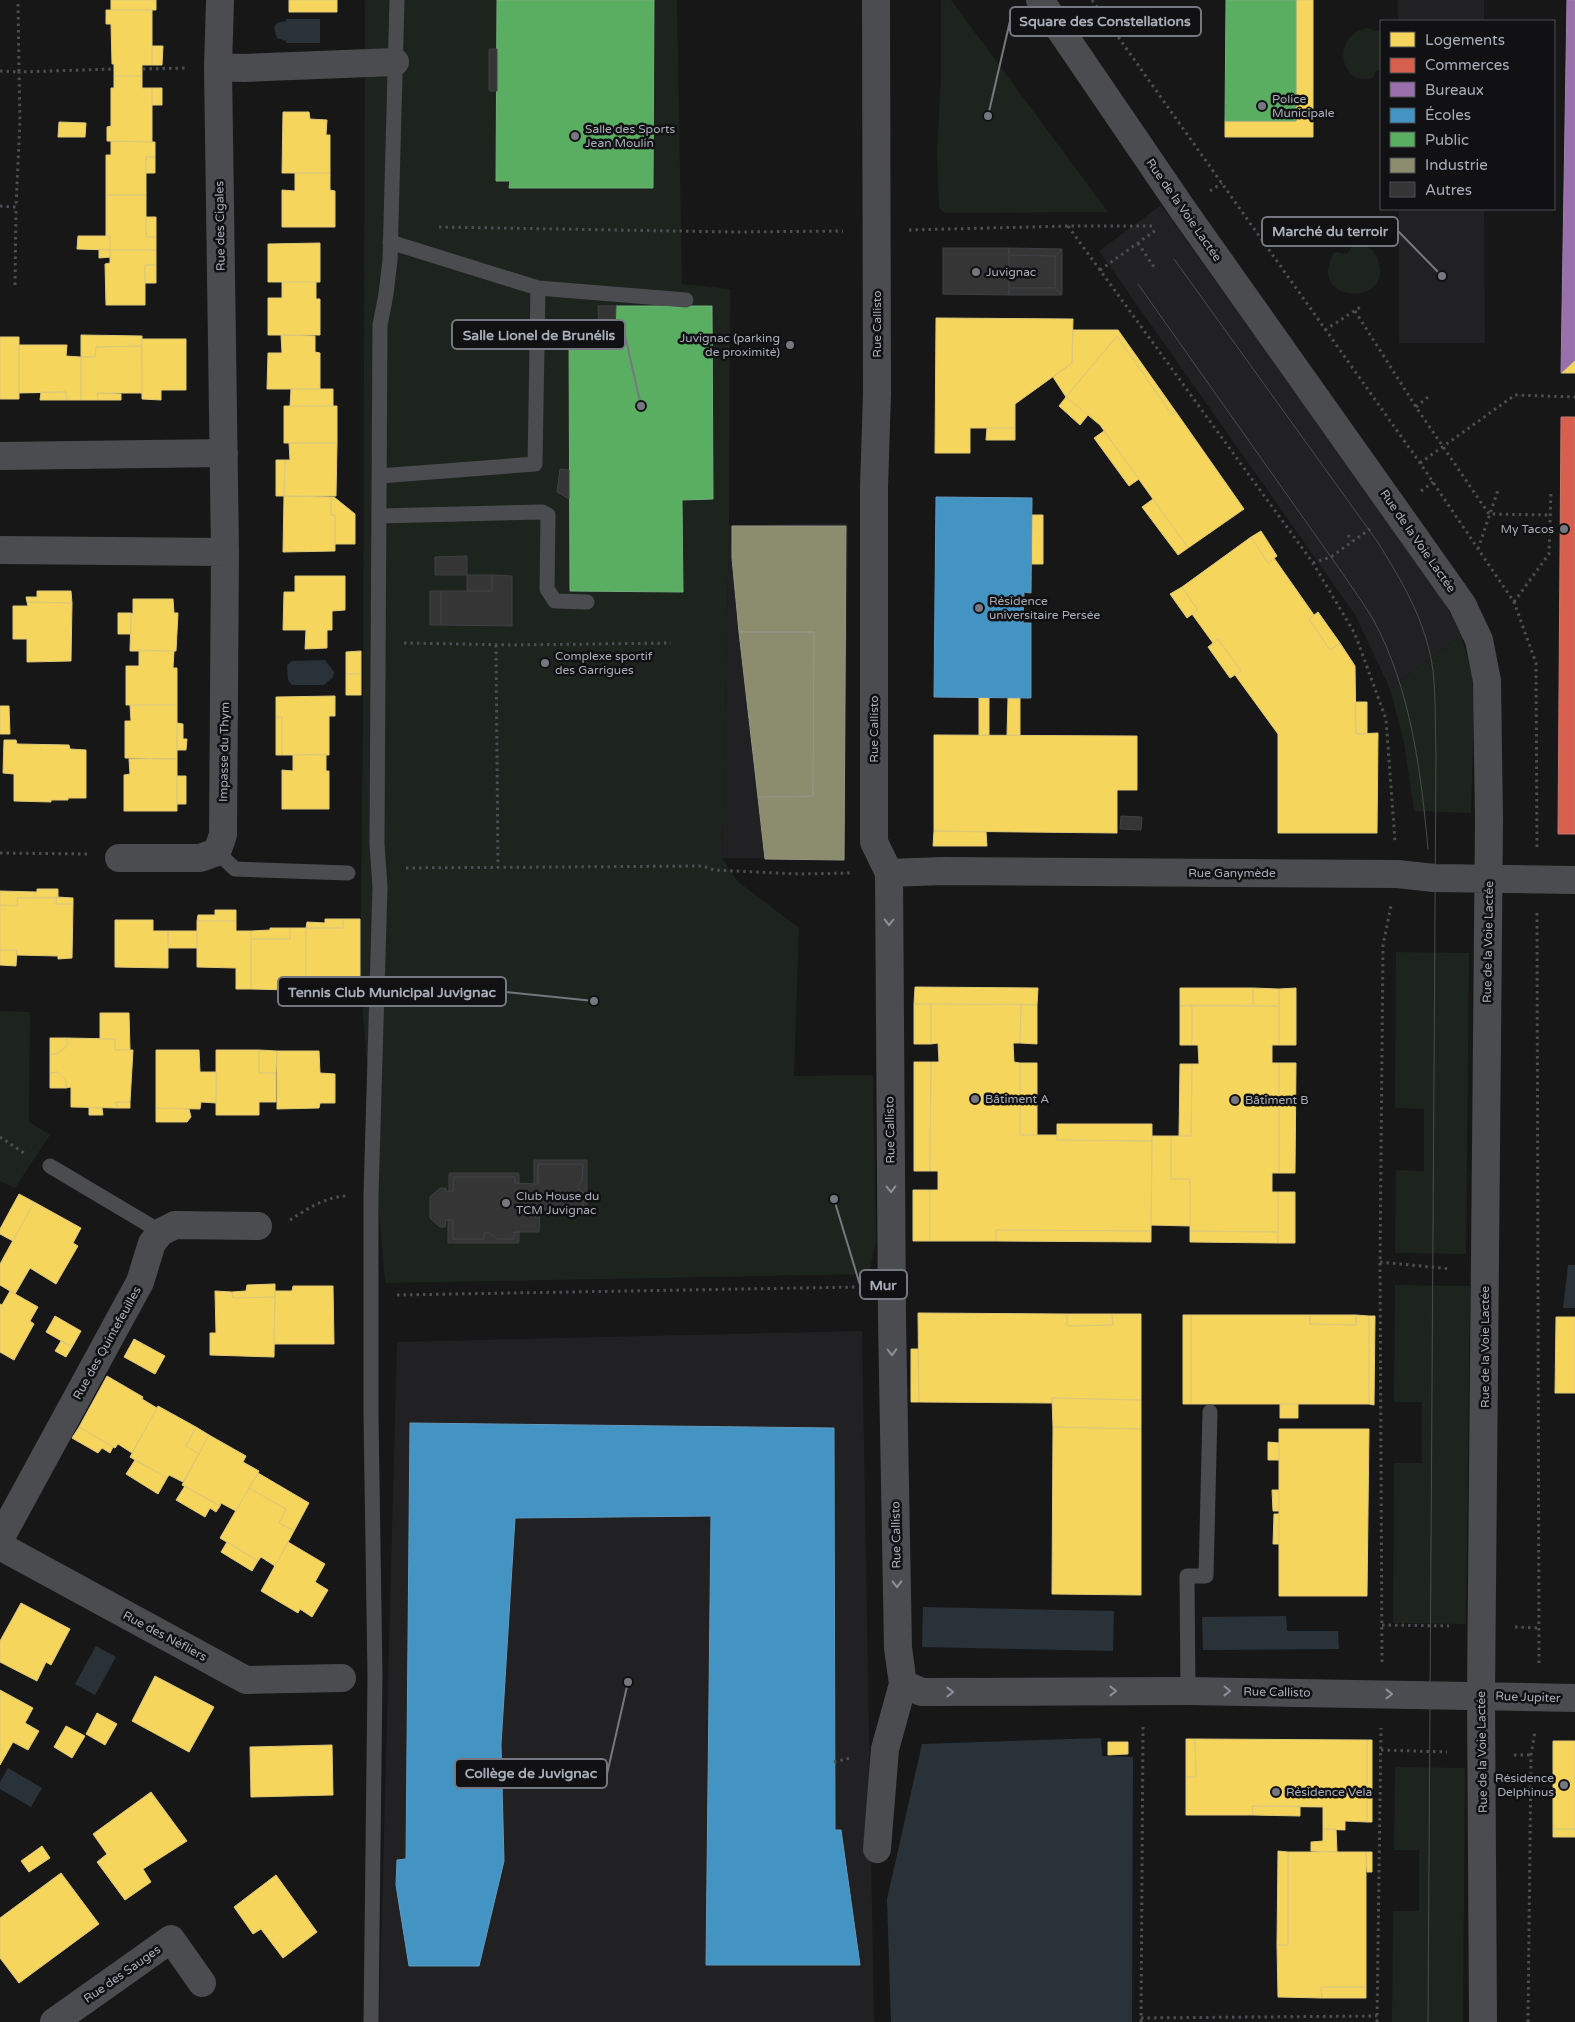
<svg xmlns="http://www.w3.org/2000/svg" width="1575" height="2022" viewBox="0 0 1575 2022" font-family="'Varela Round',sans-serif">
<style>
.built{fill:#212123}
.green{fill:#1d241e}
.water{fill:#2a3239}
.homes{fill:#f6d55c;stroke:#dfc978}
.shops{fill:#d6604d;stroke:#c8776d}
.offices{fill:#9970ab;stroke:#9e82af}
.schools{fill:#4393c3;stroke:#619bc0}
.public{fill:#5aae61;stroke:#71ae7b}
.industry{fill:#8c8c6e;stroke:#949684}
.building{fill:#353536;stroke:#3f4043}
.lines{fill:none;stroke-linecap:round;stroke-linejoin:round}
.path{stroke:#4d4e52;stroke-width:3;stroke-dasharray:2.5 4;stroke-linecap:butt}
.lane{stroke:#4b4c50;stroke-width:15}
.street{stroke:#4b4c50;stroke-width:28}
.tram{stroke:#4b4c4f;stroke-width:1}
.oneway{stroke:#8c9099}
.poi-dot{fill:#757880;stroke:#111113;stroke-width:2}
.labels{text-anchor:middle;stroke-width:5;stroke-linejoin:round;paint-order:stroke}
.poi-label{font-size:12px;fill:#a8adb8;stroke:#111113;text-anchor:start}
.street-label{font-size:12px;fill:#a8adb8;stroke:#111113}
.leader{fill:none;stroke:#757880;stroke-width:2}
.callout-dot{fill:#757880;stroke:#111113;stroke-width:2}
.callout{fill:#111113;stroke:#757880;stroke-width:2}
.callout-label{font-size:14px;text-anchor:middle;font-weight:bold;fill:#a8adb8}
</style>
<rect width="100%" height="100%" fill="#171717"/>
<path class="built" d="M1398,0H1484V21H1398Z
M1161,205L1437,588L1461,635L1390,689L1356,616L1099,251Z
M1399,209H1484L1485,343H1399Z
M848,523L845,859L722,858L729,525Z
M862,1331L874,2022H379L397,1342Z"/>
<path class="green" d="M365,0H677L682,284L730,289L729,525L722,858L737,881L799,928L794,1076L873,1075L876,1242L869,1274L385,1283L360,978L363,715Z
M941,0H951L1108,212L945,213L939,208L937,152L941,79Z
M1367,28L1381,32V69L1376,71L1373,78C1341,87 1329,37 1367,28Z
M1357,243C1368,246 1375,251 1379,263C1391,307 1305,304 1334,252L1347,254L1351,249V244Z
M1461,635L1472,675L1474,710L1471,813L1414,811L1404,742L1390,689Z
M1396,952L1469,953L1466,1254L1395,1253L1396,1170L1424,1171V1109L1395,1108Z
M0,1011L30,1012L29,1122L50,1135L15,1188L0,1181Z
M1395,1285L1470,1286L1466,1624L1393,1623L1394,1463H1422V1402H1394Z
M1395,1767L1465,1768L1463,2022H1392L1393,1911H1419V1850H1394Z"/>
<path class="water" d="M286,19H320V43H286V41L277,38L274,27L277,23L286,21Z
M325,660L334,672L333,677L324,685H292L288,680L287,665L292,661Z
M1568,1265H1575V1308H1563Z
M923,1607L1114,1611L1113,1651L922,1647Z
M1286,1616L1287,1631H1338L1339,1649L1203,1650L1202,1617Z
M96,1646L116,1657L95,1695L75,1684Z
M1101,1738L1102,1756L1133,1757L1132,2022H891L887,1899L922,1744Z
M8,1768L42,1788L31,1807L0,1789V1782Z"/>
<path class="homes" d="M111,0H156V10H111Z
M289,0H337V12H289Z
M1296,0H1313V137H1225V121H1296Z
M106,10H152V65H142V76H114V64H112L111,24H106Z
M152,46H163L162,65H152Z
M114,76H142V88H152V142L107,141V127L111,126V88H114Z
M152,88H162V105H152Z
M283,112H309L310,119L327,120L326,135H330V173H282Z
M59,122L86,123L85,137H58Z
M111,141L155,142V157H146V195H106V155H111Z
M146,157H155V173H146Z
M295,173H330V190L335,191V227H282V190L295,191Z
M106,195H146V237H156V250H110V236H106Z
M146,217H156V237H146Z
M78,236H110V250L77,249Z
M320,243V282H268V244Z
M99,249L110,250L111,257L99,258Z
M110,250H156V265H145V305H106L105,264L110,263Z
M145,265H156V283H145Z
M282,282H316V299H320V335H268V298H282Z
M936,318L1073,319L1072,363L1015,404V428H970V453H935Z
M1073,330H1118L1176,412L1172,415L1117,336L1066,397L1053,377L1072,363Z
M81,335L142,336V346L96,347L95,357H81Z
M281,335L315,336V352L320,353V389H267L268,353H282Z
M1117,336L1172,415L1176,412L1244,509L1188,548L1100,425L1066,397Z
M0,337H19V399H0Z
M141,339H186V390H161V400L142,399Z
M19,345H67L66,356L81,357V400H67L66,392L19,393Z
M142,346V393H97L98,400H81V357H95L96,347Z
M1575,360V373H1561Z
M291,389H333V406H290Z
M41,392H66L67,400H40Z
M97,393L121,394V400H98Z
M1066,397L1088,415L1080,425L1059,406Z
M284,406H337V443H284Z
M987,428H1015V440H986Z
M1104,431L1139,479L1129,486L1094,438Z
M289,443H337L336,496H284L285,460H290Z
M276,460H285L284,496H276Z
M284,496L331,497V515H335V551L283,552Z
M331,497H334L355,514V544H335V515H331Z
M1153,499L1188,548L1178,555L1142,507Z
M1032,515H1043V564H1032Z
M1261,531L1277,556L1268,563L1251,537Z
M1251,537L1268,563L1274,558L1314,615L1309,619L1330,650L1340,643L1355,666L1356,734L1378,733L1377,833H1278V734L1235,675L1241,671L1218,639L1213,643L1192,614L1198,610L1182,587Z
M295,576H345V610L332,611V630H327V648L305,649L306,630H283L284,592H295Z
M1182,587L1198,610L1187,618L1170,594Z
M37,591H71L72,603L27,602L26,597H37Z
M133,599H173L174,613H178L176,651H130L131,613L133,614Z
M27,602L72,603L71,661L27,662V639H13V606H28Z
M1318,612L1340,643L1330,650L1309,619Z
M118,613H131V634H118Z
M1218,639L1241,671L1230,678L1208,647Z
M139,650L174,651L173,668H177V705H126V666H139Z
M361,651V674H346V652Z
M346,674H361V695H346Z
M335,696V716H329V755H282V717H276V697Z
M979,698H989V735H979Z
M1008,698H1020V735H1007Z
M1355,702H1367V734H1356Z
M130,705H177V759L125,758V721H131Z
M0,706H9L10,734H0Z
M276,717H282V755H276Z
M177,723L183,724V739H187L186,750H177Z
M934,735L1137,736V790H1117V833L934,831Z
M4,740H16L17,744L69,745L70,749L86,750V798H68V800H51V802L14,801V774L3,773Z
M326,754V771H329V809H282V770L293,771V755Z
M129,759H177V811H124V775L130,774Z
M177,776H186V804H177Z
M934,831L986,832L987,846H933Z
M37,889H58V898H17L18,906L0,905V891L37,892Z
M57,897L56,904H73L72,958L58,959V956L17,955V950H0V905L18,906L17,898Z
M57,897L73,898V904H56Z
M215,910H236V921H197L198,915H215Z
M325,919H343V928H306L307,922L325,923Z
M343,919H360V978L343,977L344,981H306V928H343Z
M115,920H153V931H168V968L115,967Z
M197,921H236V931H251V989H236V968L197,967Z
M270,928H290V939H251V931L270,930Z
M290,928H306V986L290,985V990L251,989V939H290Z
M168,931H197V948H168Z
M0,950H17L16,966L0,965Z
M915,987L1038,988L1037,1005L914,1004Z
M1180,988H1253V1006H1180Z
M1253,988L1279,989V1006H1253Z
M1296,988V1045H1279V989Z
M914,1004H931V1044H914Z
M931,1004H1021L1020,1043H1013L1014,1062L1020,1063V1135H1057V1140L1152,1141L1151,1231L996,1230V1241H930V1190H938V1171H930L931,1062H939L938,1043L931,1044Z
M1021,1004L1037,1005V1044L1020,1043Z
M1192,1005L1279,1006V1045H1272V1063H1279V1173H1272V1192H1278V1232L1190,1231V1179H1171V1136H1191L1192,1064H1199L1198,1045H1192Z
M1192,1005V1045H1180V1006Z
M100,1013H129L130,1050H115V1039H100Z
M50,1038H67V1046L57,1054H50Z
M67,1038L115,1039V1050H133L130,1102H116L117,1108L71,1107V1087L66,1088V1080L58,1072L50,1073V1054H57L67,1046Z
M156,1050H199L200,1072H217L216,1103L201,1102L200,1109L156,1108Z
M216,1050H259V1073H276V1102H259V1115H216Z
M259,1050L277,1051L276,1073H259Z
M277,1051H319L320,1073L335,1074V1103H320L319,1108L277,1109Z
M914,1062H931L930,1171H914Z
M1020,1063H1037V1135H1020Z
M1279,1063H1296L1295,1173H1279Z
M1180,1064H1192L1191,1136H1179Z
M58,1072L66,1080V1088H50V1073Z
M116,1102H130V1108H117Z
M89,1108H102L103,1115H89Z
M156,1108L189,1109L191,1117L187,1122H156Z
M1057,1124H1152V1141L1057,1140Z
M1152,1136H1171V1179H1190V1226L1151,1225Z
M913,1190H930V1241H913Z
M1278,1192H1295V1243H1278Z
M19,1194L34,1202L13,1241L0,1234V1229Z
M34,1202L81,1228L73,1243L78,1246L56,1284L30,1268L15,1294L0,1285V1264Z
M996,1230L1151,1231V1242L996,1241Z
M1190,1231L1278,1232V1243L1190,1242Z
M275,1284V1297L233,1298L232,1292L246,1291L247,1285Z
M293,1286H333L334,1344H274L275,1291H292Z
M10,1291L38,1307L30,1321L34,1324L14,1360L0,1352V1304L2,1305Z
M215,1291L232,1292L233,1298L275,1297L274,1357L210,1355V1333H216Z
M918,1313L1067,1314V1326L1113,1325L1112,1314H1141V1400L1052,1398V1403L919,1402Z
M1067,1314H1112L1113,1325L1067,1326Z
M1183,1315H1191V1404H1183Z
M1191,1315H1310V1324L1356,1325V1315L1369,1316V1404H1191Z
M1310,1315H1356V1325L1310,1324Z
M55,1316L81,1331L72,1347L46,1332Z
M1369,1316H1375L1374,1405L1369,1404Z
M1556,1317H1575V1393H1555Z
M134,1339L165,1356L155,1374L124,1357Z
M61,1341L72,1347L66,1357L55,1351Z
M911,1349H918L919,1402H911Z
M107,1376L143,1397L142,1399L157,1408L132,1453L118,1444L115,1448L113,1447L79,1427Z
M1052,1398L1141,1400V1429L1053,1427Z
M1280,1404H1298V1418H1280Z
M158,1406L196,1427L186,1446L199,1454L183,1482L169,1475L167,1478L130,1457Z
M79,1427L113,1447L110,1453L102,1448L98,1453L72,1438Z
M196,1427L209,1435L199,1454L186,1446Z
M1053,1427L1141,1429V1595L1052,1594Z
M1279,1429H1369L1367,1596H1279Z
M209,1435L246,1456L243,1462L259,1471L236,1511L221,1503L220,1506L182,1485Z
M1268,1442L1279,1443V1460H1268Z
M135,1460L167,1478L158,1494L126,1474Z
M258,1473L309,1503L294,1531L279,1523L286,1509L249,1488Z
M185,1486L220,1506L216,1512L210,1508L205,1517L176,1500Z
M249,1488L286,1509L279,1523L294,1531L275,1566L261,1557L258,1561L220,1538Z
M1272,1490H1279V1511H1273Z
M1274,1514H1279V1544H1273Z
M227,1542L258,1561L252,1571L221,1552Z
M288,1542L325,1564L315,1582L328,1590L312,1617L300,1609L298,1613L261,1591Z
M21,1603L70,1629L51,1665L46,1662L37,1681L0,1662V1641Z
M155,1676L214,1707L189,1752L132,1721Z
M0,1690L33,1708L25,1723L39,1731L28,1750L13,1742L0,1765Z
M97,1713L117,1724L105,1745L86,1734Z
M66,1726L85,1736L72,1758L54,1747Z
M1186,1739H1195L1196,1777H1186Z
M1195,1739L1367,1740V1822L1345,1821V1830L1323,1829V1807L1252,1806L1253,1815H1186V1777H1196Z
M1367,1740H1372V1822H1367Z
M1553,1741H1575V1829H1553Z
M1108,1742H1128V1754L1108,1755Z
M332,1745L333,1795L251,1797L250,1747Z
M151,1792L187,1841L143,1869L151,1882L125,1900L97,1862L107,1854L93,1834Z
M1252,1806H1300V1816L1253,1815Z
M1323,1829H1336L1337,1852L1311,1851V1842L1323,1841Z
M1553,1829H1575V1837H1553Z
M42,1846L50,1858L29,1872L21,1861Z
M1278,1851L1288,1852V1945H1277Z
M1288,1852H1366V1987H1321L1322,1998L1278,1997L1277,1945H1288Z
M1366,1852H1372V1872H1367Z
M61,1873L99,1924L19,1983L0,1958V1918Z
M276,1875L317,1932L283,1958L261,1929L253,1934L234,1907Z
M1321,1987H1366V1998H1322Z"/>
<path class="shops" d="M1561,417H1575V834H1558Z"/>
<path class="offices" d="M1567,0H1575V360L1561,373Z"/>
<path class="schools" d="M936,497L1032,498L1031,593L1024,592L1023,623H1031V698L934,697Z
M410,1423L834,1428L835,1830H841L860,1965H706L711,1516L515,1518L501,1745L504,1861L479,1966H409L396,1885L397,1860L406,1859Z"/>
<path class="public" d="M497,0H654L653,188H509L510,181H496Z
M1226,0H1296V121H1225Z
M616,306H712L713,499L682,500L683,592L570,591L569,330H615Z"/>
<path class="industry" d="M732,526H846L844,860L765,859L758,797L813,796L814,632H739L732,558Z
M739,632H814L813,796L758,797Z"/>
<path class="building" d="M489,49H497V91H489Z
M943,248H1009V295L943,294Z
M1009,248L1062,249L1055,256L1009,255Z
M1062,249V295L1055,288V256Z
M1009,255L1055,256V288H1009Z
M1009,288H1055L1062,295H1009Z
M598,306H616L615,330H599Z
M560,469L569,470V499L557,492Z
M467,556V575H435V557Z
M467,575H492V591H467Z
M492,575L512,576V626L441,625V591H492Z
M430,591H441V625H430Z
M1121,816L1142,817L1141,830L1120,829Z
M534,1160H587V1214H540V1209H583V1192L577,1187L582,1181L583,1164H538V1184H534Z
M538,1164H583L582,1181L577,1187L583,1192V1209H540L539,1232H514V1239H497L490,1233H484V1239H453V1220H446L445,1227H440L430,1218V1197L440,1188H446V1191H453L454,1177H515V1183L538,1184Z
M449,1173H519V1183H515V1177H454L453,1191H449Z
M448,1220H453V1239H484V1233H490L497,1239H514V1232H519V1243H448Z"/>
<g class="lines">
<path class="path" d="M1092,0L1420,463L1514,602L1536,663L1537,847
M143,69L185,68
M0,71L19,72L18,0
M1210,191L1222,183
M0,206L16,207L20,121L19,72L113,69
M1068,226L1313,563L1355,634L1386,719L1395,841
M439,227L734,232L843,231
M909,230L1068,226H1153
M1138,243L1156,270
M1100,270L1156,230
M15,285L16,207
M1355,311L1416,407L1489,514L1549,515
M1325,330L1362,306
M1416,407L1428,397
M1420,463L1515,395L1575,397
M1421,491L1433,482
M1348,535L1352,541
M1478,549L1498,490
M1313,563L1331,557L1370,529
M1514,602L1549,554L1551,490
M404,643L513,645L671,643
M496,645L498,868
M0,853L87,854
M406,868L703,866L714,870L798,874L851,873
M1537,913L1539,1665
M0,1137L27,1155
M290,1220C307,1209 325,1197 346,1196
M1380,1262L1451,1269
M397,1295L858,1287
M1382,1625L1449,1626
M1515,1627L1539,1628
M1382,1662L1380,1262L1383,945L1391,906
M1381,1750L1447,1752
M1514,1755H1531
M834,1762L850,1758
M1141,2018L1377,2016
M1141,2022L1143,1725
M1377,2022L1381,1728
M1528,2022L1531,1755L1535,1731"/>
<path class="lane" d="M390,242L538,288L686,300
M379,476L535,464L538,288
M379,516L542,512L548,515L547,589L555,601L587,602
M217,852L235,869L348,873
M50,1166L161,1232
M1188,1691L1187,1576H1206L1210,1412
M371,2022L375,1677L371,1416V1195L380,887L377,844L380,325L386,294L390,260L397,0"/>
<path class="street" d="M876,0L877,394L874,487V842L889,873L892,1320L898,1648L903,1684L885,1749L877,1849
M1040,0L1183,210L1462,604L1479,640L1487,681L1489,820L1481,1695L1483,2022
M218,67L243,68L395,62
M0,456L224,453
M0,550L225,552
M119,858H200L217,852L223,835L225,552L218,67L220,0
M889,873L942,871L1397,874L1434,878L1575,880
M0,1539L140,1282L152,1243L161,1232L175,1225L258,1226
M0,1546L246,1680L342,1678
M903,1684L922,1692L1188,1691L1575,1698
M54,2022L171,1939L202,1983"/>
<path class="tram" d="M1174,259L1377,541C1402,581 1427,623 1433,671C1436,699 1435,728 1436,756L1428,2022
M1138,284L1343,574C1353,589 1364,604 1373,619C1411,689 1421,772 1428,849"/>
</g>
<defs><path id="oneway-chevron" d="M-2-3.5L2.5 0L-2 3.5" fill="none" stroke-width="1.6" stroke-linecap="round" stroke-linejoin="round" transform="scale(1.25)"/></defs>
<g class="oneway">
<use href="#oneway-chevron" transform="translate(889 922) rotate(91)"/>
<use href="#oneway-chevron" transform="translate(891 1189) rotate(89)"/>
<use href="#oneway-chevron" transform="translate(892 1352) rotate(89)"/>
<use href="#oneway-chevron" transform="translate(897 1584) rotate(89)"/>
<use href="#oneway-chevron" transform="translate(1113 1691)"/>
<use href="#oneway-chevron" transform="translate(1227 1691) rotate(1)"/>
<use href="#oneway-chevron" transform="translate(950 1692)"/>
<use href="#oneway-chevron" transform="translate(1389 1694)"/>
</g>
<g class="poi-dot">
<circle cx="1262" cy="106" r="5"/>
<circle cx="575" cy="136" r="5"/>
<circle cx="976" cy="272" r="5"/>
<circle cx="790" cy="345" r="5"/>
<circle cx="1564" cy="529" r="5"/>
<circle cx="979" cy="608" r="5"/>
<circle cx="545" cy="663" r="5"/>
<circle cx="975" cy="1099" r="5"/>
<circle cx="1235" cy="1100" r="5"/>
<circle cx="506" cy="1203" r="5"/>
<circle cx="1564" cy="1785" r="5"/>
<circle cx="1276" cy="1792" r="5"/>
</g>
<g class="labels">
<g class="poi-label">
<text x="1272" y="103">Police<tspan x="1272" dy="14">Municipale</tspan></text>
<text x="585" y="133">Salle des Sports<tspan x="585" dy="14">Jean Moulin</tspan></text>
<text x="986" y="276">Juvignac</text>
<text x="780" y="342" text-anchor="end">Juvignac (parking<tspan x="780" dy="14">de proximité)</tspan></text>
<text x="1554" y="533" text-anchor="end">My Tacos</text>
<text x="989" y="605">Résidence<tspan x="989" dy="14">universitaire Persée</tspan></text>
<text x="555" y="660">Complexe sportif<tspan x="555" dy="14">des Garrigues</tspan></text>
<text x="985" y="1103">Bâtiment A</text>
<text x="1245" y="1104">Bâtiment B</text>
<text x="516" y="1200">Club House du<tspan x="516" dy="14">TCM Juvignac</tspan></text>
<text x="1554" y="1782" text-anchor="end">Résidence<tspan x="1554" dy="14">Delphinus</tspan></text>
<text x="1286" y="1796">Résidence Vela</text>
</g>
<g class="street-label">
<text transform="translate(1184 210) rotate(55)" y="4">Rue de la Voie Lactée</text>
<text transform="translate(220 226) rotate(-91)" y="4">Rue des Cigales</text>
<text transform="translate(877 324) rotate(-90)" y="4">Rue Callisto</text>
<text transform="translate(1418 541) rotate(55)" y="4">Rue de la Voie Lactée</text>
<text transform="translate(874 729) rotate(-90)" y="4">Rue Callisto</text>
<text transform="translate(224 752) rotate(-89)" y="4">Impasse du Thym</text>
<text x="1232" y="877">Rue Ganymède</text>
<text transform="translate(1488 942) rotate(-89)" y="4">Rue de la Voie Lactée</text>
<text transform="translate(890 1130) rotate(-91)" y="4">Rue Callisto</text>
<text transform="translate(107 1343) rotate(-61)" y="4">Rue des Quintefeuilles</text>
<text transform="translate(1485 1347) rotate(-90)" y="4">Rue de la Voie Lactée</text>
<text transform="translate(896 1535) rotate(-91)" y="4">Rue Callisto</text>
<text transform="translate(165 1636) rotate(28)" y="4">Rue des Néfliers</text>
<text transform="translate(1277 1692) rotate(1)" y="4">Rue Callisto</text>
<text transform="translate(1528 1697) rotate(2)" y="4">Rue Jupiter</text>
<text transform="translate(1482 1752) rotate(-91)" y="4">Rue de la Voie Lactée</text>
<text transform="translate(122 1974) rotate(-35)" y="4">Rue des Sauges</text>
</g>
</g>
<path class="leader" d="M988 116L1010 21M1442 276L1398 231M641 406L625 335M594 1001L506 992M834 1199L860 1285M628 1682L607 1774"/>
<g class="callout-dot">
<circle cx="988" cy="116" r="5"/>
<circle cx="1442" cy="276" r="5"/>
<circle cx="641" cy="406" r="5"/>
<circle cx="594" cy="1001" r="5"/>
<circle cx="834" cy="1199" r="5"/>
<circle cx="628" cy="1682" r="5"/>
</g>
<g class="callout">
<rect x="1010" y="7" width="191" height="29" rx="5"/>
<rect x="1262" y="217" width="136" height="29" rx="5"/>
<rect x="452" y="320" width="173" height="29" rx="5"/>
<rect x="278" y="977" width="228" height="29" rx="5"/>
<rect x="860" y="1270" width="47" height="29" rx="5"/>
<rect x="455" y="1759" width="152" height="29" rx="5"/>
</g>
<g class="callout-label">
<text x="1105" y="26">Square des Constellations</text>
<text x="1330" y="236">Marché du terroir</text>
<text x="539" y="340">Salle Lionel de Brunélis</text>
<text x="392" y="997">Tennis Club Municipal Juvignac</text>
<text x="883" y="1290">Mur</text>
<text x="531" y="1778">Collège de Juvignac</text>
</g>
<rect x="1380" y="20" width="175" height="190" fill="#111113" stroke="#4d4f55"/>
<rect x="1390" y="32" width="25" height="15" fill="#f6d55c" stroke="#4d4f55"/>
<text x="1425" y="45" font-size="15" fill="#a8adb8">Logements</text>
<rect x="1390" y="58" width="25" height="15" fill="#d6604d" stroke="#4d4f55"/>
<text x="1425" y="70" font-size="15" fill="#a8adb8">Commerces</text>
<rect x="1390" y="82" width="25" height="15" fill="#9970ab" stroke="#4d4f55"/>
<text x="1425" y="95" font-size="15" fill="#a8adb8">Bureaux</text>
<rect x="1390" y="108" width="25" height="15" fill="#4393c3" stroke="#4d4f55"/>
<text x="1425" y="120" font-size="15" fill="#a8adb8">Écoles</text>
<rect x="1390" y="132" width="25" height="15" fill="#5aae61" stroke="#4d4f55"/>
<text x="1425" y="145" font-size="15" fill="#a8adb8">Public</text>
<rect x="1390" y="158" width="25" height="15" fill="#8c8c6e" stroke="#4d4f55"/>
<text x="1425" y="170" font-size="15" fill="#a8adb8">Industrie</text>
<rect x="1390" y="182" width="25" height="15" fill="#353536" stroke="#4d4f55"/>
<text x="1425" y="195" font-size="15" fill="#a8adb8">Autres</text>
</svg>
